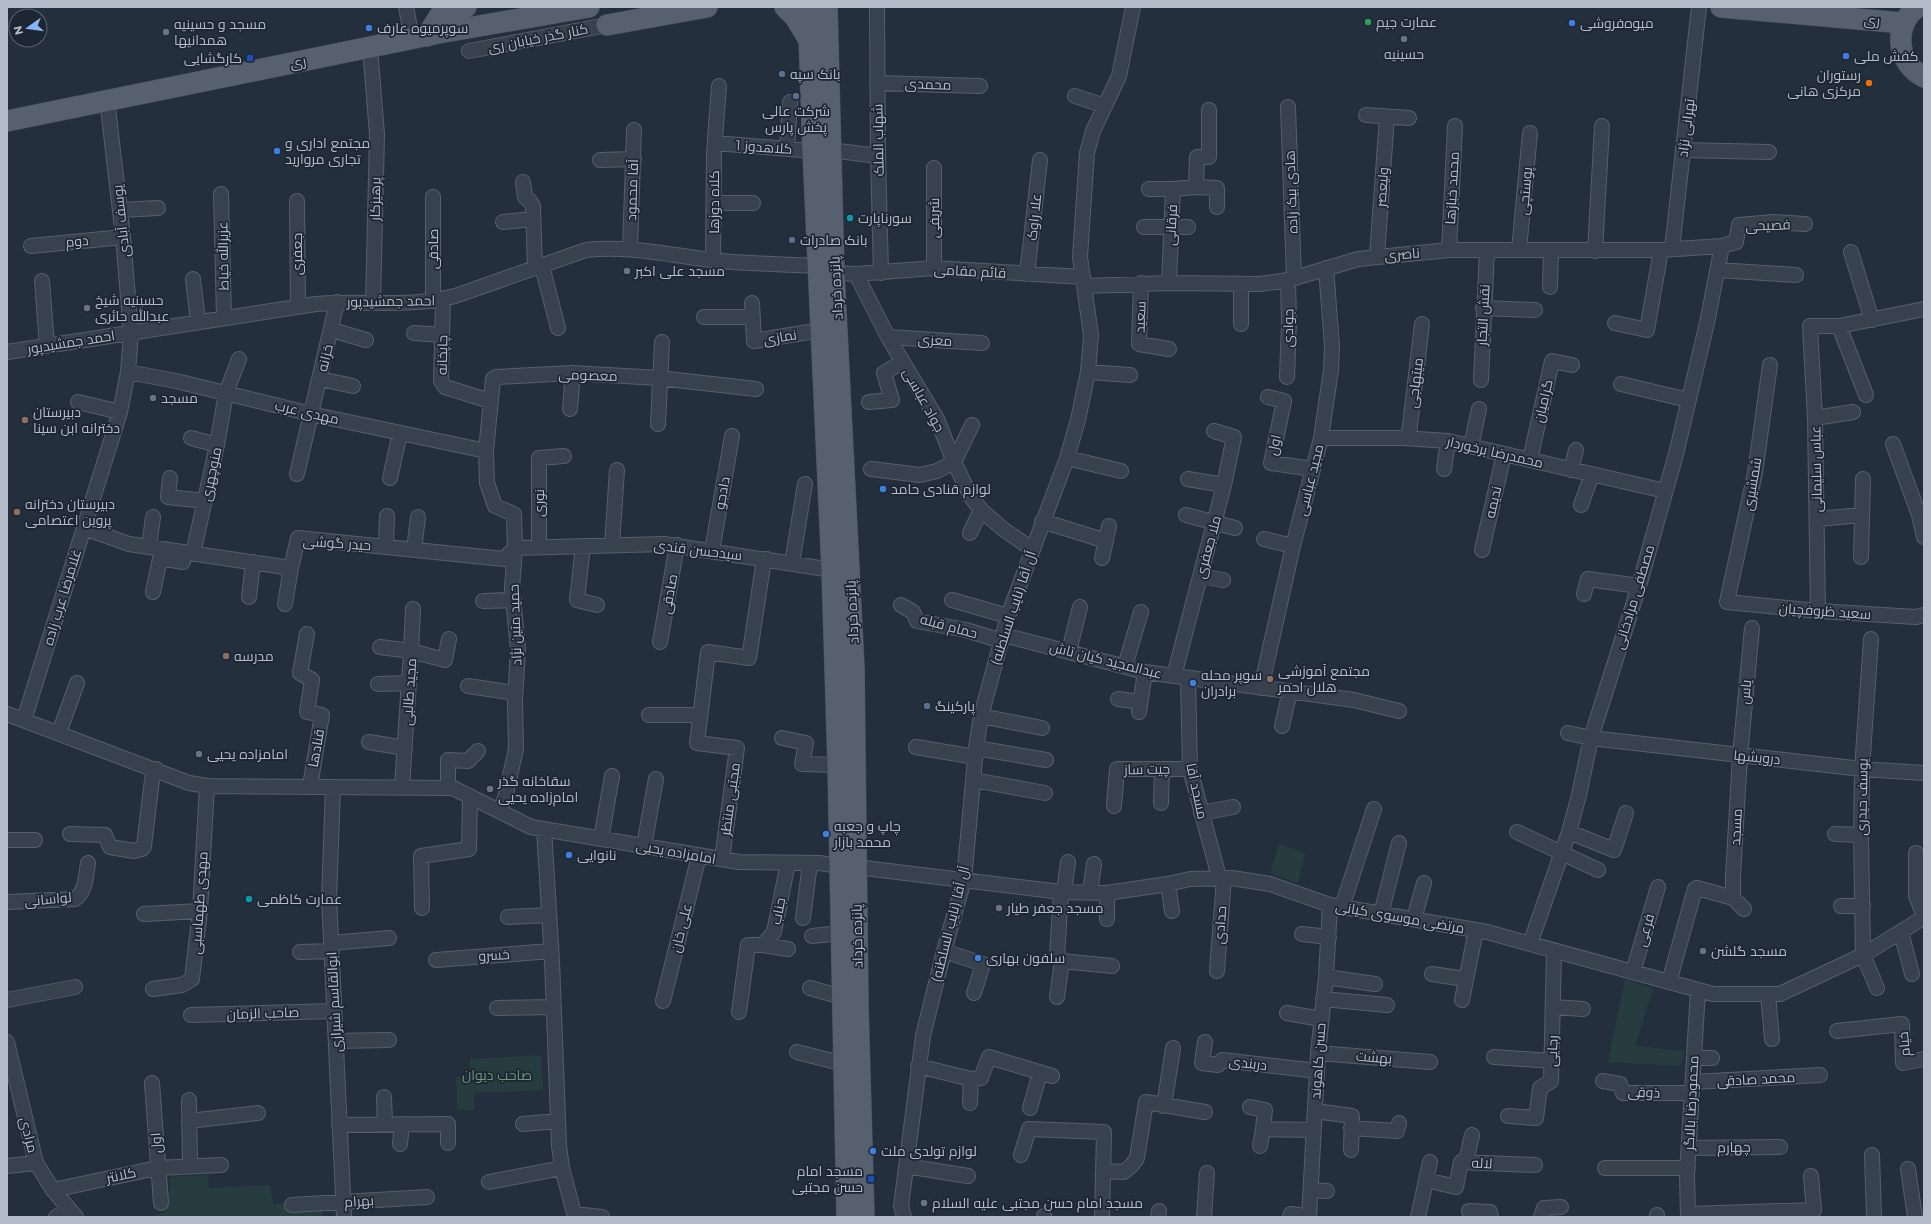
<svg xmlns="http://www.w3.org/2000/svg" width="1931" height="1224" viewBox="0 0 1931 1224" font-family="Montserrat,Cairo,sans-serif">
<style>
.green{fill:#263c3f}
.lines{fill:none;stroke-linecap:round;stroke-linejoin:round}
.minor-casing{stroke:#565f6c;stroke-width:16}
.primary-casing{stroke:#414a57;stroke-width:22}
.minor{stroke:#38414e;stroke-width:14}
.primary{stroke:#56606e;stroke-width:21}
.leisure-dot{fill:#2e9e5b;stroke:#1d2633;stroke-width:1.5}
.shop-dot{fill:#3f7fe0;stroke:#1d2633;stroke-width:1.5}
.worship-dot{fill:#6b7280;stroke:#1d2633;stroke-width:1.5}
.transit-dot{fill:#1a4fb4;stroke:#1d2633;stroke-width:1.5}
.service-dot{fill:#5c6f8a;stroke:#1d2633;stroke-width:1.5}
.food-dot{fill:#e8710a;stroke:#1d2633;stroke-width:1.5}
.culture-dot{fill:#0f9aa8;stroke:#1d2633;stroke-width:1.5}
.education-dot{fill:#8d6e63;stroke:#1d2633;stroke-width:1.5}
.labels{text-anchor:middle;stroke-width:3.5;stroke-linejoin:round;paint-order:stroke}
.street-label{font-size:14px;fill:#b4bcc9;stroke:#1d2633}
.poi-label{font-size:14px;fill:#b4bcc9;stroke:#1d2633;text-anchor:start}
.park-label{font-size:14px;fill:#6b9a76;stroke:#1d2633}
</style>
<rect width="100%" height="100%" fill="#242f3e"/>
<path class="green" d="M1279,844L1305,853L1298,883L1270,873Z
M1625,979L1653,989L1635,1046L1685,1051L1680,1066L1608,1062Z
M541,1055L543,1090L474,1093V1110H457L456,1077H470V1059Z
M208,1175L209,1188L270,1185L273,1204L289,1203L322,1208V1217H147L166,1212L164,1192L170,1191V1177Z"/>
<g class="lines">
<defs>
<path id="minor" d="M406,7L412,38
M877,7L878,156L881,273
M370,48L377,134L373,303
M469,51L607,25
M877,83L980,86
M1075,96L1105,106
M1288,107L1294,278
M1366,115L1409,118
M715,143L813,151
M787,149L790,102
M830,150L878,156
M1683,150L1769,152
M600,160L634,159
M523,182L525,197L530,201L533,206L535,268
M1196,187L1197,157H1209V110
M1149,189H1173
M221,194L224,318
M297,201L298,307
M715,203H753
M120,210L158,208
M503,222L533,219
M1144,227H1188
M31,246L123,237
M630,249L634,130
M1672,249L1699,7
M1449,250L1455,126
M1519,250L1530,133
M1595,251L1602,126
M1851,252L1872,320
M1377,256L1387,117
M713,260L714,153L719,86
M542,266L558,328
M934,268V168
M1717,270L1796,275
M834,273L856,274L934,268L1083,277
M856,274L888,337L937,419L954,462L971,497L981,510L1003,529L1032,549
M1027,274L1040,160
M193,279L198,321
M42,281L47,346
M1141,283L1139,344L1169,349
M1169,283L1173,189L1196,187L1217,188V207
M1241,285V324
M1085,286L1169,283L1260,284L1288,280L1358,259L1449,250H1661L1722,246L1736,242L1739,225L1774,222L1805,224
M1550,287L1551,251
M443,299L441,381L445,387L490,401
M433,301V197
M752,303L754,341L821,330
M1483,308L1535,310
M704,317H753
M1615,323L1647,330L1661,250
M1839,326L1866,395
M332,330L366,340
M414,333L442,335
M888,337L982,343
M7,352L316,304C362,300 410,308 455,296L586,250C627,245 670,255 711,260C746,264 783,264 818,266
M1770,365L1755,473L1727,602L1818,611L1916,617L1924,615
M128,372L176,381L311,414L486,451
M1088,372L1130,375
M1287,377L1289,322L1288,280
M320,379L353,386
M1481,380L1487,251
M1621,384L1688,400
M1268,397L1284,401L1271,463L1313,469
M78,402L120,412
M869,402L892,400L884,373L902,362
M570,409L573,373
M1815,418L1853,412
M658,424L662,342
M191,438L217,445
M1321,438H1403L1448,441L1665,491
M1403,438L1409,434L1422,324
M1893,444L1919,515L1924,537
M1471,446L1479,409
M1067,458L1121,471
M1530,460L1552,361L1572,365
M954,462L972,425
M871,469L920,475L937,471L954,462
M1444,469L1448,441
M1571,470L1576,450
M297,474L337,302
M170,478L168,497L205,501
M390,478L400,433
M1188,479L1224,485
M1581,505L1592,474
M1186,515L1235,528
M1817,519L1862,515
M1042,521L1106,541
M84,528L129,544L291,568L298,538L504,559L515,548
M970,533L981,510
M1264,539L1293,546
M612,545L617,470
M583,546L577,600L597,605
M149,547L153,517
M386,547L387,516
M539,547V458L564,456
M515,548L664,544L832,570
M414,550L418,517
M1482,550L1504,454
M712,551L732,436
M193,554L217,445L226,393L239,359
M1861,557L1863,479
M160,558L183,562
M1102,558L1109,526
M792,563L805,484
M1201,576L1223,580
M153,592L162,549
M1584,594L1588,579L1639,586
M249,597L253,562
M952,600L1008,616
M483,601L514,600
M285,604L291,568
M901,605L913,612L917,621L966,630L1002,641
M1818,611L1815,418L1810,326H1839L1924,309
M307,634L300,673L312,680L307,712L322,715L310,786
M1004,635L1145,672L1354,700L1399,711
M1871,639L1862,769L1861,835L1863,955L1877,988
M660,642L677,545
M380,647L411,651L413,609
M1069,651L1080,607
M1125,666L1141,612
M1174,676L1224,485L1234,437L1214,431
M1188,678L1190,769L1219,877
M378,684L409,683
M468,686L515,693
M1261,688L1293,546L1321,438L1331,370L1332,346L1326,268
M1118,699L1140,702
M1139,712L1145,672
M7,714L189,783L207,786L453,788L531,827L739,862L819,863L840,866
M649,715H700
M981,716L1042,728
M24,720L120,412L128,372L131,333L123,237L108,108
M1282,726L1290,691
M59,733L77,683
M1568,733L1591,738L1862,769L1924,773
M782,738L806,743L802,764L838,765
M369,742L405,748
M916,747L975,757
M976,748L1046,760
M974,780L1045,793
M333,787L329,898L344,1217
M402,787L411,651L445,660L449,639
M448,788V760L468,761L478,751
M1161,803L1162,769
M1114,806L1117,769H1190
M499,811L505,798L516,749L515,700L518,649L512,588L515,548L514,514L495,506L487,483L486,451L493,379L496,377L573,373L659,378L756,389
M1201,813L1233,807
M544,829L552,961L559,1146L562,1168L575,1217
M1517,832L1598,870
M1569,832L1614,850L1626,813
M70,834L105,835L110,847L134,851L142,849L144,846L152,780L156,769
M1835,834L1861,835
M601,839L612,776
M7,840H35
M644,846L656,779
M1916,853V896L1924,916
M722,859L737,748L697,743L708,652L749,658L763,566L767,559
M856,867L1061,892L1107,893L1168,884L1190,879L1232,878L1270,884L1330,905L1487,932L1713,994H1780L1863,955L1918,921L1924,919
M1168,884L1172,911
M1064,892L1068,862
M1090,892L1094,864
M1107,893V919
M1733,898V876L1740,756L1752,628
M7,902L75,899C86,892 86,875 88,863
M1841,906H1863
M1342,907L1374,809
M422,908L421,856L469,849L470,796
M144,914L200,911
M1381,914L1399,843
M508,917L549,915
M803,918L810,863
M1414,919L1424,883
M1901,932L1912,974
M1302,934L1329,937
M812,936L841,933
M331,943L389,938
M1530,944L1569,832L1579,795L1591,738L1639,586L1676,454L1707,323L1722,246
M763,945L788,949
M944,951L983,964L974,993
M300,952L332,951
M436,960L551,951
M1062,961L1112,966
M1217,971L1224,878
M1633,972L1658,887
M1432,974L1465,979
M1326,977L1375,984
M1669,982L1695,889L1697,888L1733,898L1744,909
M810,988L842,997
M153,989L182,985L192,979L200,911L207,786
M1768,994L1772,1039
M1057,997L1062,961L1057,957L1061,892
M1323,999L1387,1005
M7,1000L75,987
M1462,1000L1476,930
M663,1001L699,856
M1553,1007L1583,1009
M497,1008L554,1007
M739,1012L748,945H763L774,932L788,863
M1287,1013L1321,1019
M191,1015L334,1011
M1837,1031L1902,1024L1903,1063L1924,1059
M336,1041L389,1040
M7,1042L36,1163L53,1190L76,1217
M1205,1042L1202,1063L1218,1065L1222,1060L1317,1071
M797,1052L844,1064
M1318,1053L1430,1062
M1494,1057L1552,1061
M1694,1058H1712
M918,1066L971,1079L981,1078L989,1057L1052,1076
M1603,1081L1620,1084L1623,1093H1692
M1693,1082L1820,1075
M152,1083L161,1203
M384,1097L385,1124
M189,1100L190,1166
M970,1103L971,1079
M1164,1106L1173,1048
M1250,1107L1265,1110L1263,1129
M1030,1108L1040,1073
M1315,1111L1352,1116L1351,1150
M1508,1116L1536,1118L1540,1088L1551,1081L1554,951
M189,1121L258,1113
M523,1124L558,1121
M339,1125L448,1124V1143
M1351,1128L1397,1131L1399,1123
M400,1144L402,1124
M1260,1146L1263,1129L1314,1130
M1689,1148L1780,1147
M1021,1155L1029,1129L1104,1132L1102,1217
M1872,1155L1874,1217
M1466,1162L1472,1135
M7,1166L36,1163
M906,1166L968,1176
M1605,1168H1688
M1908,1169L1915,1217
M1104,1171L1124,1172L1132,1165L1137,1158L1146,1102L1205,1112
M1426,1180L1456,1187L1461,1162L1535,1165
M489,1182L562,1168
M53,1190L157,1168L221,1165
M1311,1190L1327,1191
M292,1205L427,1197
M1469,1211L1490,1212L1491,1217
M574,1214L602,1217
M1688,1214L1814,1210L1811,1176
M1657,1215V1217
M1044,1216V1217
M56,1217L69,1210
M904,1217L901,1206L923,1036L944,951L964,880L976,748L981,716L1008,616L1067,458L1078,420L1088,372L1091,335L1080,257L1087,153L1093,131L1119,76L1133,7
M1158,1217L1159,1211
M1204,1217L1207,1173
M1290,1217L1291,1214L1309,1217
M1309,1217L1318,1053L1326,977L1330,905
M1418,1217L1430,1162
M1541,1217L1544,1208L1561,1207
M1688,1217L1687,1174L1698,990"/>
<path id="primary" d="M785,7L795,17L809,40
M808,7L813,151L832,570L838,765L847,1217
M827,7L834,273L854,668L858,1006L864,1217
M1721,7L1903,23
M1917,7C1893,26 1896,63 1924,77
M607,25L707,7
M427,36L440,15L466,7
M7,121L439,33L589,7"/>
</defs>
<use href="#minor" class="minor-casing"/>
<use href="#primary" class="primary-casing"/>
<use href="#minor" class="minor"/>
<use href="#primary" class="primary"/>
</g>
<circle class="leisure-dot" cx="1368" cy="22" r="4"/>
<g class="shop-dot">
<circle cx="1572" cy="23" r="4"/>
<circle cx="369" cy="28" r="4"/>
<circle cx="1846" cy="56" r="4"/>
<circle cx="277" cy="151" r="4"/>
<circle cx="883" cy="489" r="4"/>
<circle cx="1193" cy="683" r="4"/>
<circle cx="826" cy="834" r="4"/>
<circle cx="569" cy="855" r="4"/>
<circle cx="978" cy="958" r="4"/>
<circle cx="873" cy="1151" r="4"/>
</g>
<g class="worship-dot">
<circle cx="166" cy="32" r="4"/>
<circle cx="1404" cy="39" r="4"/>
<circle cx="627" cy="271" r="4"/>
<circle cx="87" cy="308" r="4"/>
<circle cx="153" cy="398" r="4"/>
<circle cx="199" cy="754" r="4"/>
<circle cx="490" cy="789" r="4"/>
<circle cx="999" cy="908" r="4"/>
<circle cx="1703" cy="951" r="4"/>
<circle cx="924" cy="1203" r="4"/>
</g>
<g class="transit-dot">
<rect x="246" y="54" width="8" height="8" rx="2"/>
<rect x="867" y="1175" width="8" height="8" rx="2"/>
</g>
<g class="service-dot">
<circle cx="782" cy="74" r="4"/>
<circle cx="796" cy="96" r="4"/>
<circle cx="792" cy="240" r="4"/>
<circle cx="927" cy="706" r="4"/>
</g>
<circle class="food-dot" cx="1869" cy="83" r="4"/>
<g class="culture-dot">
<circle cx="850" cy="218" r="4"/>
<circle cx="249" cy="899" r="4"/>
</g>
<g class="education-dot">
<circle cx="25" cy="420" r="4"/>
<circle cx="17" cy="512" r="4"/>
<circle cx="226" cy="656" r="4"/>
<circle cx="1270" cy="679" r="4"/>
</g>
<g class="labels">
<g class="street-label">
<text transform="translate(1872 20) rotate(5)" y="5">ری</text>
<text transform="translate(538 38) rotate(-11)" y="5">کنار گذر خیابان ری</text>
<text transform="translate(298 62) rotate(-11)" y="5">ری</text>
<text transform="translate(928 84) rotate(2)" y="5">محمدی</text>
<text transform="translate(1686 128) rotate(-83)" y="5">تهرانی نژاد</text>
<text transform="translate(878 140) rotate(-91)" y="5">شهاب الملک</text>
<text transform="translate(764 147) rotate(4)" y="5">کلاهدوز 1</text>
<text transform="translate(1382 187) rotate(-86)" y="5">ولیعصر</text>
<text transform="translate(1452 188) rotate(-87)" y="5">محمد خبازها</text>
<text transform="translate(632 190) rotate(-88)" y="5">آقا محمود</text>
<text transform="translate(1525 191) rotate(-85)" y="5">پوستچی</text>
<text transform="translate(1291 192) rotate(-92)" y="5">هادی بیک زاده</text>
<text transform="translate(375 199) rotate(-89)" y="5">پرهیزکار</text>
<text transform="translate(714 202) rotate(-90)" y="5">کلاه دوزها</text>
<text transform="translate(1034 217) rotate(-84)" y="5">علا راوک</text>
<text transform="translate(934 218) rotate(-90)" y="5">شریفی</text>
<text transform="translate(121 221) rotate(-96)" y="5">یوسف آبادی</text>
<text transform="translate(1171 225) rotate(-87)" y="5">فرقانی</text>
<text transform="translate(1768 225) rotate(-2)" y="5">فصیحی</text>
<text transform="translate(77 241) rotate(-5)" y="5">دوم</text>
<text transform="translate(433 249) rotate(-90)" y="5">صادقی</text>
<text transform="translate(297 254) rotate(-90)" y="5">جعفری</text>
<text transform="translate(1402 254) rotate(-5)" y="5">ناصری</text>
<text transform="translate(223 256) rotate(-91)" y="5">عزیزالله خیاط</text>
<text transform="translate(970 271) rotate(3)" y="5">قائم مقامی</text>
<text transform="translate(836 288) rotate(-93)" y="5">پانزده خرداد</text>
<text transform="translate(391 301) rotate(-1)" y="5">احمد جمشیدپور</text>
<text transform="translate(1483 315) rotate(-87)" y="5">نقش التجار</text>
<text transform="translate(1140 317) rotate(-88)" y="5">سعید</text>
<text transform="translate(1288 328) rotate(-89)" y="5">جوادی</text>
<text transform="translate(780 337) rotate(-10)" y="5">نمازی</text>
<text transform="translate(935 340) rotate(3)" y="5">معزی</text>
<text transform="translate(71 342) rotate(-9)" y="5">احمد جمشیدپور</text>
<text transform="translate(442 355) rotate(-89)" y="5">چاپخانه</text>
<text transform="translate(325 358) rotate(-76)" y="5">خزانه</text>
<text transform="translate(588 375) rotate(2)" y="5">معصومی</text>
<text transform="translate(1415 383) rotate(-83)" y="5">میتهاجی</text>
<text transform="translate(924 400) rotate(61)" y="5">جواد عباسی</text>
<text transform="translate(1543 401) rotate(-77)" y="5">گرامیان</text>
<text transform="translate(307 412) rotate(13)" y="5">مهدی عرب</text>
<text transform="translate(1274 445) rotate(-78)" y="5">اول</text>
<text transform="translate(1495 452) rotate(13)" y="5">محمدرضا برخوردار</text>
<text transform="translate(1816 469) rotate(-91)" y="5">عباس سلیمانی</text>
<text transform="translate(211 474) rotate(-78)" y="5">منوچهری</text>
<text transform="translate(1310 480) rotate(-76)" y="5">مجید عباسی</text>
<text transform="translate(1752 484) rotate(-80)" y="5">شمشیری</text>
<text transform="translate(722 493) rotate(-80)" y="5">دادجو</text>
<text transform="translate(1493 502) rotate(-77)" y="5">ندیمه</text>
<text transform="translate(539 503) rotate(-90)" y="5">نوری</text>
<text transform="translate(337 543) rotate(4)" y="5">حیدر گوشی</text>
<text transform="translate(1208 547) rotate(-75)" y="5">ملا جعفری</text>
<text transform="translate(698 550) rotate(7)" y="5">سیدحسن قندی</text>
<text transform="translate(669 594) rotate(-80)" y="5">صادقی</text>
<text transform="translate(62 597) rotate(-73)" y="5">غلامرضا عرب زاده</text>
<text transform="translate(1634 597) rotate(-73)" y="5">مصطفی مرادخانی</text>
<text transform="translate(1013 608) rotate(-72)" y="5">آل آقا (نایب السلطنه)</text>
<text transform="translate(1825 611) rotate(4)" y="5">سعید ظروفچیان</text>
<text transform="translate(852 612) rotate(-93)" y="5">پانزده خرداد</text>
<text transform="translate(515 625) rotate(-92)" y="5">حمید متین نژاد</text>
<text transform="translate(949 626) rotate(15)" y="5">حمام قبله</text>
<text transform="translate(1106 660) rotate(14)" y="5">عبدالمجید کیان تاش</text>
<text transform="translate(409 692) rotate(-86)" y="5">مجید طالبی</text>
<text transform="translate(1745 692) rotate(-85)" y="5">یاس</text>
<text transform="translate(316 748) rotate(-80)" y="5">قنادها</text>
<text transform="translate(1757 757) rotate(6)" y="5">درویشها</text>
<text transform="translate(1147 769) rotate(-1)" y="5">چیت ساز</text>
<text transform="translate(1197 791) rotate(78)" y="5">مسجد آقا</text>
<text transform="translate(1862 797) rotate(-89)" y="5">یوسف حیدری</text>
<text transform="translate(730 799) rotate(-82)" y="5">مجتبی منتظر</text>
<text transform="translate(1736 827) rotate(-87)" y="5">مسجد</text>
<text transform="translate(676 852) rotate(10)" y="5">امامزاده یحیی</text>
<text transform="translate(48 899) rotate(-5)" y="5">لواسانی</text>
<text transform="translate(199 903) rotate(-86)" y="5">مهدی طهماسبی</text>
<text transform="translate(778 911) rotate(-79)" y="5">جناب</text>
<text transform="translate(1400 917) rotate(10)" y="5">مرتضی موسوی کیانی</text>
<text transform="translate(950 924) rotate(-76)" y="5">آل آقا (نایب السلطنه)</text>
<text transform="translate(1220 925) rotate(-86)" y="5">حدادی</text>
<text transform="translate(681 928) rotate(-76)" y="5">علی خان</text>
<text transform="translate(1645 930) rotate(-74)" y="5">فرعی</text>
<text transform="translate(857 936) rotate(-91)" y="5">پانزده خرداد</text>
<text transform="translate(494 955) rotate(-4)" y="5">خسرو</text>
<text transform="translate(334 1002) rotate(-93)" y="5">ابوالقاسم شیرازی</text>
<text transform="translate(263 1013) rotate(-2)" y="5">صاحب الزمان</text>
<text transform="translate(1904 1044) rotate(-95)" y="5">خیام</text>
<text transform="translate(1552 1051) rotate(-88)" y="5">رجایی</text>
<text transform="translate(1374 1057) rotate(5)" y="5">بهشت</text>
<text transform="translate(1318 1061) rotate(-86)" y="5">حسن کاهوند</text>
<text transform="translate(1248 1063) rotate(7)" y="5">دربندی</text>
<text transform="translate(1756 1079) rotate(-3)" y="5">محمد صادقی</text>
<text transform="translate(1644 1092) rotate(3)" y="5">ذوقی</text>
<text transform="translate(1691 1103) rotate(-87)" y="5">محمودرضا بالاگر</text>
<text transform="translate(29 1135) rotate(76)" y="5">مرادی</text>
<text transform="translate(156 1143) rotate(-94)" y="5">اول</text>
<text transform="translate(1734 1147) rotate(-1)" y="5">چهارم</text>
<text transform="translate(1482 1163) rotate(3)" y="5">لاله</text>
<text transform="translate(121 1175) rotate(-12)" y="5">کلانتر</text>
<text transform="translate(359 1201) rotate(-4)" y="5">بهرام</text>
</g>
<g class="poi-label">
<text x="1376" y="27">عمارت جیم</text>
<text x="1580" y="28">میوه‌فروشی</text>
<text x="174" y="29">مسجد و حسینیه<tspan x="174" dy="16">همدانیها</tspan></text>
<text x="377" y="33">سوپرمیوه عارف</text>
<text x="1404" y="59" text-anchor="middle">حسینیه</text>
<text x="1854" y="61">کفش ملی</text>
<text x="242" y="63" text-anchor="end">کارگشایی</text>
<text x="790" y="79">بانک سپه</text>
<text x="1861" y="80" text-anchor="end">رستوران<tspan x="1861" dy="16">مرکزی هانی</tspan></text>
<text x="796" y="116" text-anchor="middle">شرکت عالی<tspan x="796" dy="16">پخش پارس</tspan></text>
<text x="285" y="148">مجتمع اداری و<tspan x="285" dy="16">تجاری مروارید</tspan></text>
<text x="858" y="223">سورناپارت</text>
<text x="800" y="245">بانک صادرات</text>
<text x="635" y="276">مسجد علی اکبر</text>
<text x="95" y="305">حسینیه شیخ<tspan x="95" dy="16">عبدالله حائری</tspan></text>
<text x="161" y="403">مسجد</text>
<text x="33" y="417">دبیرستان<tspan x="33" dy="16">دخترانه ابن سینا</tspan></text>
<text x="891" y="494">لوازم قنادی حامد</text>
<text x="25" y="509">دبیرستان دخترانه<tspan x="25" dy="16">پروین اعتصامی</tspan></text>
<text x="234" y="661">مدرسه</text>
<text x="1278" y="676">مجتمع آموزشی<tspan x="1278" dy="16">هلال احمر</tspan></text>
<text x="1201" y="680">سوپر محله<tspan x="1201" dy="16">برادران</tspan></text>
<text x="935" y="711">پارکینگ</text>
<text x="207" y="759">امامزاده یحیی</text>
<text x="498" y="786">سقاخانه گذر<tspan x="498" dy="16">امام‌زاده یحیی</tspan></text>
<text x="834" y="831">چاپ و جعبه<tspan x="834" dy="16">محمد بازار</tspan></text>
<text x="577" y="860">نانوایی</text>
<text x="257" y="904">عمارت کاظمی</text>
<text x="1007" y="913">مسجد جعفر طیار</text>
<text x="1711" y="956">مسجد گلشن</text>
<text x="986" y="963">سلفون بهاری</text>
<text x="881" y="1156">لوازم تولدی ملت</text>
<text x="863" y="1176" text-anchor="end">مسجد امام<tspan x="863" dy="16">حسن مجتبی</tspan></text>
<text x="932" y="1208">مسجد امام حسن مجتبی علیه السلام</text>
</g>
<g class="park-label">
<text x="497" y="1080">صاحب دیوان</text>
</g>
</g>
<rect width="1931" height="1224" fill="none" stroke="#b4bcc9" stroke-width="16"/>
<g transform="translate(28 28) rotate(256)"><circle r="19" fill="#1d2633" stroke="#59626f"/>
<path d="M0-3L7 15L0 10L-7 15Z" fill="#8ab4f8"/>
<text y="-6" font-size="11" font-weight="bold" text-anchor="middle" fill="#b4bcc9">N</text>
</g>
</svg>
